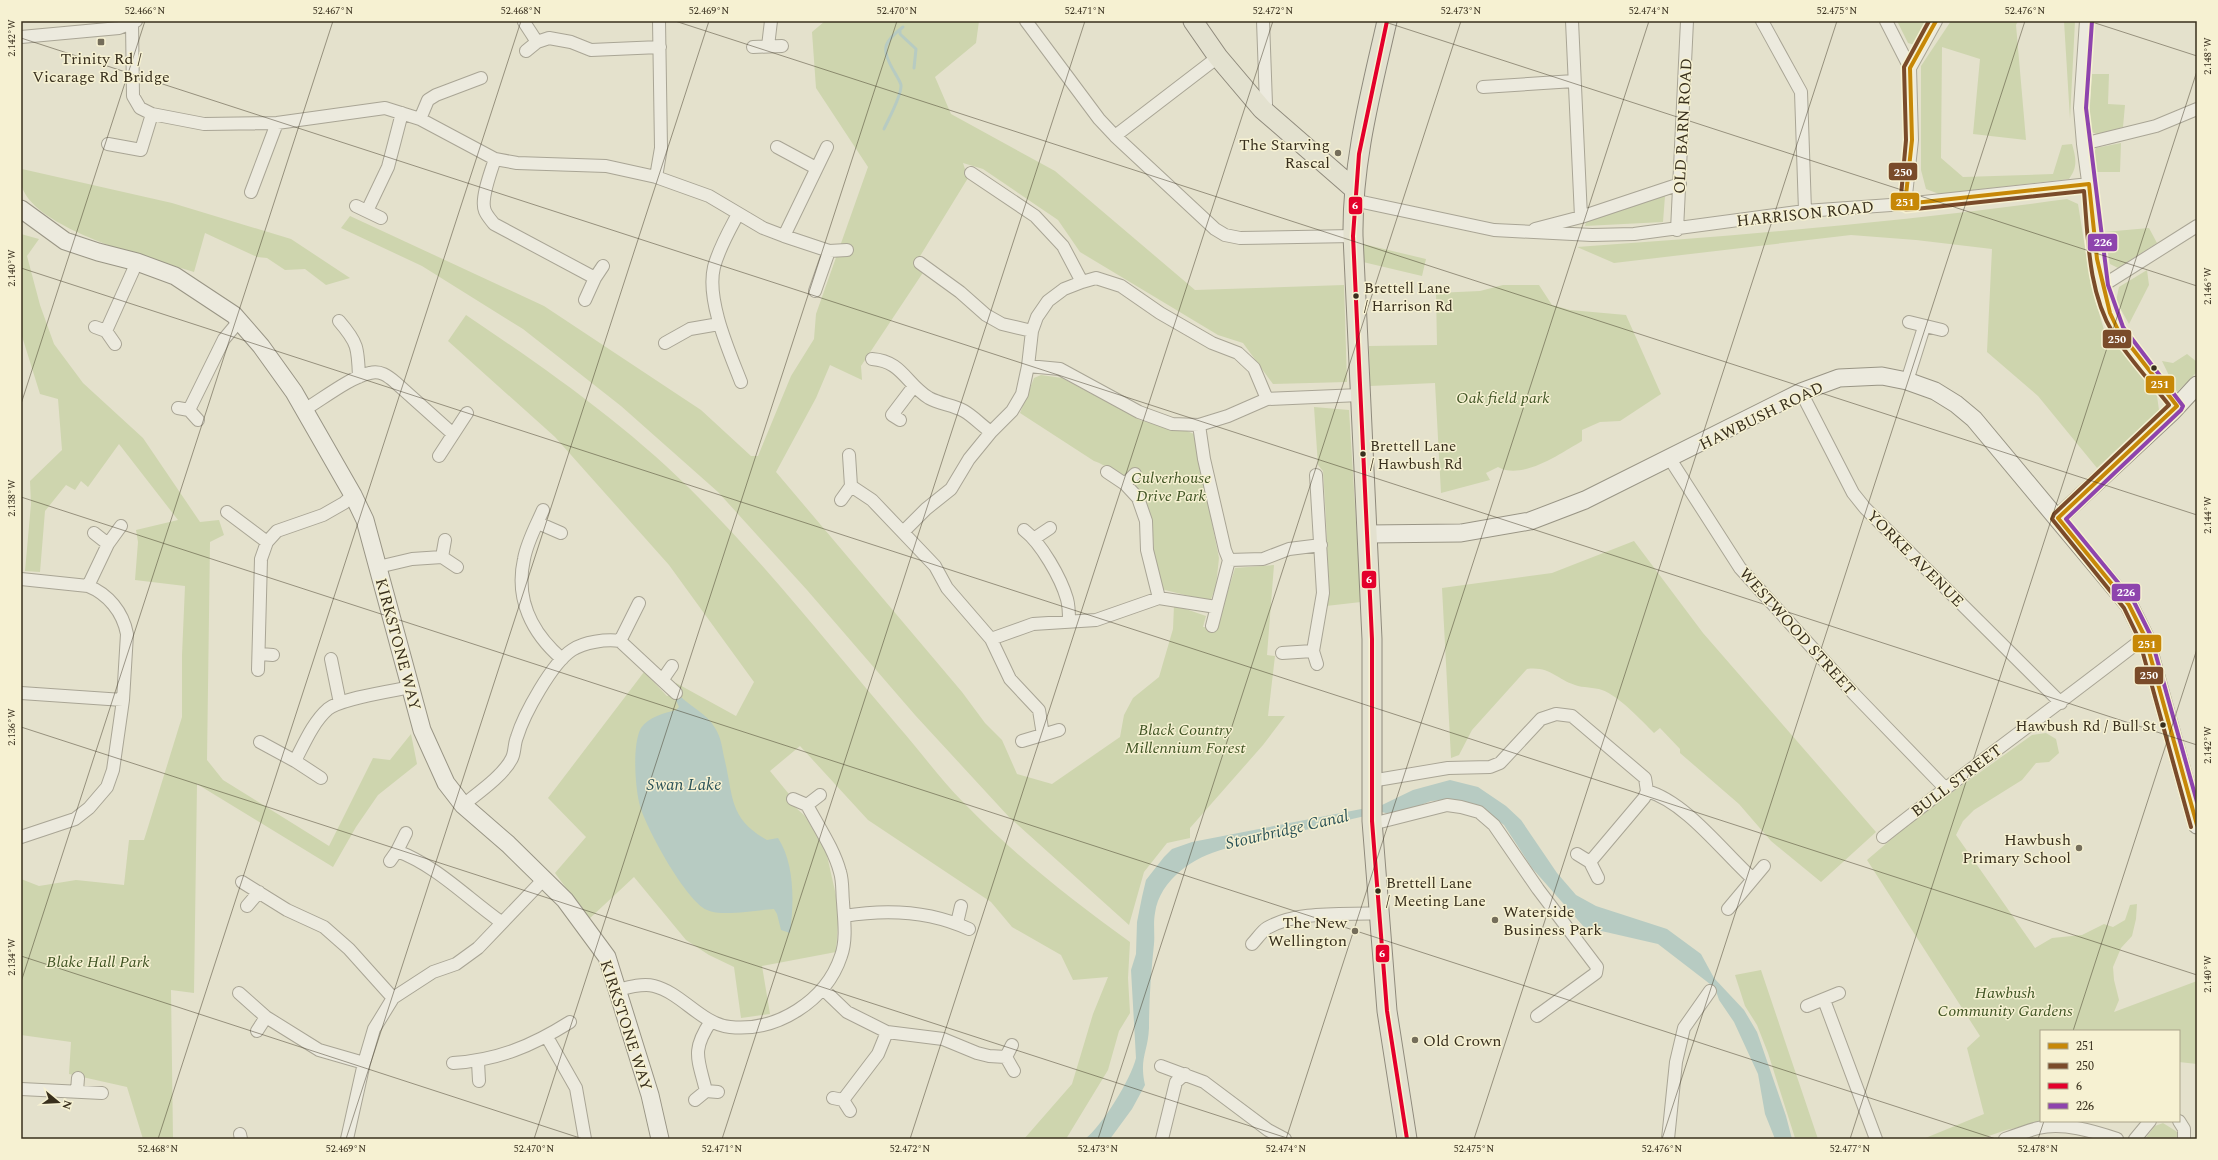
<svg xmlns="http://www.w3.org/2000/svg" width="2218" height="1160" viewBox="0 0 2218 1160" font-family="Spectral,serif">
<style>
.green{fill:#ced5ae}
.water{fill:#b7cbc2}
.lines{fill:none;stroke-linecap:round;stroke-linejoin:round}
.stream{stroke:#b7cbc2;stroke-width:3}
.street-casing{stroke:#a9a595;stroke-width:14}
.secondary-casing{stroke:#999585;stroke-width:19}
.primary-casing{stroke:#8f8a7c;stroke-width:21}
.street{stroke:#eceade;stroke-width:12}
.secondary{stroke:#eceade;stroke-width:17}
.primary{stroke:#e3e1cf;stroke-width:19}
.bus-1-casing{stroke:#f6f1d2;stroke-width:7}
.bus-2-casing{stroke:#f6f1d2;stroke-width:7}
.bus-3-casing{stroke:#f6f1d2;stroke-width:7}
.bus-4-casing{stroke:#f6f1d2;stroke-width:7}
.bus-1{stroke:#c78807;stroke-width:4}
.bus-2{stroke:#7a4b2a;stroke-width:4}
.bus-3{stroke:#e4002b;stroke-width:4}
.bus-4{stroke:#8e44ad;stroke-width:4}
.ticks{fill:none;stroke:#382f1d;stroke-width:1;stroke-opacity:0.45}
.poi-dot{fill:#746d5a;stroke:#f6f1d2;stroke-width:1.5}
.bus-dot{fill:#382f1d;stroke:#f6f1d2;stroke-width:1.5}
.labels{text-anchor:middle;stroke-width:3;stroke-linejoin:round;paint-order:stroke}
.bus-label{font-size:15px;fill:#382f1d;stroke:#f6f1d2;text-anchor:start}
.poi-label{font-size:16px;fill:#382f1d;stroke:#f6f1d2;text-anchor:end}
.street-label{font-size:16px;fill:#382f1d;stroke:#f6f1d2}
.park-label{font-size:16px;font-style:italic;fill:#405424;stroke:#f6f1d2}
.water-label{font-size:17px;font-style:italic;fill:#2c5358;stroke:#f6f1d2}
.line-badge{stroke:#f6f1d2;stroke-width:1.5}
.badge-label{font-size:11px;text-anchor:middle;font-weight:bold;fill:#fff}
.neatline{fill:none;stroke:#382f1d;stroke-width:1.5}
.ticks-label{font-size:10px;text-anchor:middle;fill:#382f1d}
</style>
<rect width="100%" height="100%" fill="#e4e1cc"/>
<path class="green" d="M825,21H979L976,43L935,77L951,114L1055,171L1195,290L1344,285L1347,382L1273,384L1243,343L1218,335L1080,252L1058,220L983,169L963,163L968,178L914,266L924,271L861,366L862,380L830,365L816,398L776,472L962,692L985,723L1002,740L1017,774L1052,784L1120,737L1124,715L1133,698L1159,677L1173,629L1174,605L1206,616L1203,627H1217L1235,568L1274,565L1267,655L1275,656L1268,716H1285L1263,745L1190,828V838L1167,843L1144,872L1129,925L1009,817L915,715L807,590L718,492L621,406L523,329L422,266L341,228L350,216L544,306L701,410L751,456H758L791,376L814,339L816,314L868,167L816,88L812,32Z
M1897,21H1929L1915,45L1908,43Z
M1951,21H2018L2016,25L2026,140L1973,134L1980,59L1942,47L1941,158L1963,177L2053,174L2062,145L2072,144C2076,158 2078,167 2069,179L1939,194L1926,189L1921,170V66Z
M2064,21H2075L2070,119Z
M2092,74H2109L2108,104L2125,105L2123,127L2100,135L2091,132L2089,121Z
M2121,143L2120,172H2096L2092,157L2096,148Z
M22,169L172,203L291,239L350,278L326,285L305,269L285,270L267,258L257,257L205,233L194,272C157,260 4,224 22,169Z
M1665,196L1663,222L1585,226L1586,222Z
M2067,199L2078,204L2091,285L2104,330L2157,396L2159,410L2097,468L2038,396L1987,352L1992,249L1916,240L1851,235L1614,263L1577,247C1741,236 1905,221 2067,199Z
M2149,228L2157,243L2118,268L2110,264L2104,232Z
M21,234L39,239L27,256L40,305L54,344L83,383L143,438L200,522L219,520L224,535L210,542L207,760L223,780L329,846L373,758L390,760L411,734L417,764L378,795L356,827L333,867L197,784L194,993L171,990L173,1139H143L127,1087L69,1074L71,1042L21,1035V879L39,886L76,880L124,885L129,840H144L182,717V655L185,586L135,580L138,542L136,530L178,520L119,444L88,487L81,481L75,490L66,485L45,511L40,572L25,571L31,504L30,481L62,450L58,399L40,394L21,333Z
M1363,244L1426,259L1422,276L1363,262Z
M2147,270L2149,285L2129,324L2116,301L2119,287Z
M1503,285H1539L1552,305L1570,310L1626,315L1661,394L1620,421L1600,422L1582,430V441C1561,453 1522,481 1498,467L1486,473L1490,480L1441,493L1435,383L1370,386L1369,346L1437,345L1436,293L1480,291Z
M466,315C549,371 631,428 701,500C771,571 833,650 898,726C920,751 940,779 964,803C1014,855 1071,899 1130,942L1128,978L1130,1013L1119,1031L1108,1070L1066,1139H1024L1072,1084L1093,1014L1108,977L1073,980L1061,955L1012,927L991,902L868,820L800,746L770,771L793,799L795,807L805,816L826,851L839,909L836,952L762,966L770,1014L741,1018L734,967L709,955L686,940L634,877L589,919L555,873L586,837L548,798L644,672L667,696L676,693V683L736,716L754,682L669,565L555,437L448,341Z
M2187,354L2197,362V372L2177,392L2162,361L2173,363Z
M1041,375L1062,378L1142,421L1187,431L1194,434L1219,558L1216,586L1211,599H1201L1161,589L1155,569L1152,519L1135,487L1140,476C1132,472 1125,477 1118,474C1109,470 1106,465 1094,461L1020,413L1034,378Z
M1314,407L1349,410L1361,602L1326,606C1329,561 1326,516 1323,471L1318,465Z
M1634,541L1703,633L1876,832L1821,882L1771,841L1739,804L1680,753V749L1660,728L1654,733C1642,721 1619,696 1602,690C1594,687 1583,688 1575,685C1556,679 1550,666 1527,669L1472,730L1459,755L1451,758L1442,588L1552,573Z
M2046,733L2056,739L2059,753L2049,762L2036,763L2022,780L1974,810L1963,821L1956,835L2035,948L2052,938L2082,935L2104,924L2113,927L2125,920L2130,905L2137,904L2136,919L2132,936L2121,948L2113,967L2114,980L2119,1000L2114,1012L2197,981V1064L2179,1062V1031H2041V1121H2047L2006,1130L1980,1139H1923L1984,1114L1967,1048L1980,1036L1867,860L1915,819L2032,735Z
M1761,970L1818,1139L1795,1138L1768,1053L1757,1025L1745,1006L1735,975Z
M2163,1123L2179,1133V1139H2145L2155,1126Z"/>
<path class="water" d="M679,695C690,707 707,713 715,728C721,737 722,747 724,757C734,797 728,818 767,840L778,838C795,864 794,903 790,933L781,930L777,914L774,909C756,910 722,917 707,910C686,901 646,828 640,806C635,788 632,744 641,728C648,717 665,713 676,710L679,707L675,698Z
M1450,780L1478,787L1506,806L1521,820L1557,873L1576,895L1596,906L1667,929L1701,954L1714,978L1744,1010L1757,1032L1786,1116L1792,1139H1775L1765,1114L1758,1074L1734,1022L1719,1000L1716,991L1710,984L1658,944L1584,927L1532,868L1504,825L1492,816L1444,800L1431,801L1397,814L1392,815L1382,812L1224,849C1194,857 1160,879 1155,913C1153,924 1155,934 1154,944C1151,972 1149,1000 1149,1028C1148,1052 1139,1058 1145,1085L1132,1109L1110,1139H1085C1102,1126 1131,1079 1136,1058L1131,970L1136,954L1137,922L1142,897L1146,880L1164,857L1172,849L1192,842L1382,805L1413,790Z"/>
<g class="lines">
<path class="stream" d="M900,29V34L916,49L914,68
M884,129C889,118 902,95 901,85C900,81 897,77 895,73C881,50 882,43 903,27"/>
<defs>
<path id="street" d="M1026,21L1099,119L1115,136L1215,229L1225,235L1240,238L1353,236
M1572,21L1581,217
M1762,21L1801,92L1805,211
M1886,21L1910,68L1912,140L1905,204
M2086,21L2080,108L2083,144L2102,286L2112,318L2118,330L2177,406
M524,22L537,42
M132,23L133,96L140,108L152,114L204,124L277,123L385,108L420,119L495,159L517,163L606,166L656,177L709,196L763,228L784,236L829,251L847,250
M21,37L119,28L136,21
M768,46L771,21
M753,47L782,46
M526,51L537,42L549,38L571,42L591,50L660,47
M1910,68L1936,21
M1483,87L1574,81
M1262,109L1266,104L1263,21
M420,119L428,100L436,95L481,78
M1115,136L1218,57
M108,144L141,150L152,114
M2083,144L2156,126L2197,109
M777,147L816,168
M495,159C491,171 480,200 485,211C487,216 491,220 494,224L595,278
M971,173L1035,216L1063,246L1082,282
M656,177L661,148L659,21
M251,192L277,123
M1353,200L1494,230L1592,235L1634,234L1805,211L1905,204L2089,184
M356,206L381,218
M367,211L388,167L402,113
M738,214C729,231 719,248 714,267C706,300 729,351 741,382
M1535,229L1581,217L1680,184
M1677,230L1687,21
M784,236L827,147
M920,263L960,292L986,315L1002,324L1032,331
M2102,286L2197,226
M815,291L829,251
M585,300L595,278L603,266
M339,321C358,343 358,348 359,377
M1909,322L1942,330
M95,327L106,331L115,344
M106,331L137,262
M665,343L690,329L719,324
M872,359C902,361 906,384 929,398C940,404 953,405 964,411C973,416 982,426 991,432
M1028,366L1060,369L1139,412L1172,424L1199,425L1228,416L1267,399L1360,395
M1907,381L1924,327
M1801,392L1853,493L1865,508L2061,703
M178,408L189,410L198,420
M189,410L224,339L239,321
M304,410C321,400 352,376 370,373C380,370 388,376 395,382L453,434
M900,420L892,415L914,386
M1199,425L1204,459L1225,550L1229,560L1212,626
M849,455L851,486L872,500L935,566L947,588L991,639L1010,679L1039,710L1043,735
M439,456L467,413
M1670,459L1740,568L1855,695L1945,788
M1107,472L1125,484L1138,498L1146,521L1147,550L1159,598
M1316,475L1323,593L1313,651L1317,664
M1125,484L1135,474
M841,500L851,486
M543,510C536,526 527,542 524,559C515,599 532,633 562,659
M227,512L267,542
M538,523L561,533
M1024,530C1041,543 1061,578 1067,599C1069,606 1069,614 1069,621
M903,532L926,509L951,489L969,459L991,432L1012,411L1022,394L1028,366L1032,331L1037,317L1048,301L1064,289L1082,282L1096,278L1121,286L1160,313L1212,343L1238,353L1254,368L1267,399
M94,533L108,544
M1035,538L1050,528
M445,540L442,557L457,567
M1229,560L1263,559L1289,549L1321,545
M378,567L412,559L442,557
M21,579L88,586C108,594 123,612 127,634L123,700L113,770L107,787L89,808L75,819L21,837
M88,586L108,544L121,526
M991,639L1033,624L1096,620L1159,598L1216,607
M620,641L639,603
M1282,653L1313,651
M260,654L273,655
M331,659L340,703
M258,670L261,559L267,542L277,531L323,515L344,503L353,495
M663,679L672,666
M21,693L123,700
M1022,741L1059,730
M260,742L295,761L321,778
M295,761C304,744 313,722 328,709C342,698 392,691 411,687
M1371,781L1448,768L1490,767L1500,763L1541,719L1556,714L1572,716L1645,778L1647,791L1644,798L1590,862
M1647,791C1686,802 1723,852 1753,879
M463,805C478,793 504,775 512,758C515,752 514,744 517,737C524,714 552,663 572,650C584,642 606,639 620,641L676,693
M807,805L820,795
M1372,824L1447,805L1461,807L1479,812L1494,825L1538,889L1597,967L1596,973L1537,1016
M1883,837C1969,769 2058,705 2145,637
M397,851C437,866 467,898 501,922
M1577,854L1590,862L1598,878
M390,861L397,851L406,833
M242,882L287,910L324,927L349,949L393,998
M247,906L259,892
M1728,909L1764,866
M844,916C886,909 930,911 969,929
M957,923L961,906
M1252,944C1257,939 1262,931 1267,928C1298,910 1345,915 1380,913
M823,989L847,1012L887,1032L943,1039L977,1053L989,1056L1006,1057
M618,990C629,987 643,983 654,986C682,993 701,1024 730,1027C777,1032 826,1001 841,956C847,940 844,919 843,902C842,893 843,881 840,872C834,849 818,826 807,805L793,799
M239,993L266,1017L319,1050L364,1063
M1824,1000L1876,1139
M1807,1006L1839,993
M257,1031L266,1017
M547,1037L576,1088L585,1139
M1012,1045L1006,1057L1014,1071
M478,1062L479,1081
M453,1063C498,1060 532,1046 570,1022
M1161,1066L1204,1082L1268,1130L1285,1139
M21,1089L102,1093
M77,1091L78,1078
M706,1091C698,1058 691,1051 711,1021
M833,1098L843,1100L850,1111
M695,1100L706,1091L718,1092
M843,1100L878,1054L887,1032
M2179,1121L2184,1129V1139
M240,1134L241,1139
M347,1139L364,1063L374,1029L393,998L433,972L456,964L478,948L544,879
M1162,1139L1176,1082L1185,1074
M1668,1139L1676,1062L1684,1028L1710,991
M2005,1139C2016,1135 2027,1131 2038,1128C2063,1122 2093,1131 2117,1139
M2135,1139L2150,1121"/>
<path id="secondary" d="M21,209L65,241L98,252L137,262L175,276L234,315L261,346L294,392L353,495L365,520L422,730L446,783L463,805L508,844L565,900L607,957L650,1095L660,1139
M2058,518L2172,412L2197,385
M1367,534L1461,533L1530,521L1585,500L1801,392L1839,378L1882,376L1907,381L1935,391L1956,404L1974,419L2129,605L2145,637L2197,825"/>
<path id="primary" d="M1193,21L1218,57L1262,109L1354,189
M1387,21C1371,92 1352,162 1353,236L1372,639V821L1387,1011L1407,1139"/>
</defs>
<use href="#street" class="street-casing"/>
<use href="#secondary" class="secondary-casing"/>
<use href="#primary" class="primary-casing"/>
<use href="#street" class="street"/>
<use href="#secondary" class="secondary"/>
<use href="#primary" class="primary"/>
<defs>
<path id="bus-1" d="M1936,21L1910,68L1912,140L1905,204L2089,184L2097,259L2110,313L2118,330L2177,406L2058,518L2129,605L2145,637L2197,825"/>
<path id="bus-2" d="M1929,21L1904,67L1906,140L1900,207L1906,210L2084,191C2088,237 2088,292 2113,333C2128,358 2151,382 2169,405L2054,514L2052,519L2124,608L2139,639L2191,827"/>
<path id="bus-3" d="M1387,21L1359,154L1353,236L1372,639V821L1387,1011L1407,1139"/>
<path id="bus-4" d="M2092,21L2086,108L2108,285L2123,327L2183,406L2181,410L2066,519L2134,602L2150,634L2197,802"/>
</defs>
<use href="#bus-1" class="bus-1-casing"/>
<use href="#bus-2" class="bus-2-casing"/>
<use href="#bus-3" class="bus-3-casing"/>
<use href="#bus-4" class="bus-4-casing"/>
<use href="#bus-1" class="bus-1"/>
<use href="#bus-2" class="bus-2"/>
<use href="#bus-3" class="bus-3"/>
<use href="#bus-4" class="bus-4"/>
</g>
<path class="ticks" d="M675,21L2197,515M1382,21L2197,286M2089,21L2197,56M21,38L2197,745M21,268L2197,975M21,404L145,21M21,497L1996,1139M21,727L1290,1139M21,956L583,1139M21,982L333,21M2073,1031L2197,649M158,1139L521,21M346,1139L709,21M534,1139L897,21M722,1139L1085,21M910,1139L1273,21M1098,1139L1461,21M1286,1139L1649,21M1474,1139L1837,21M1662,1139L2025,21M1850,1139L2197,71M2038,1139L2044,1121"/>
<g class="poi-dot">
<rect x="97" y="38" width="8" height="8" rx="2"/>
<circle cx="1338" cy="153" r="4"/>
<circle cx="2079" cy="848" r="4"/>
<circle cx="1495" cy="920" r="4"/>
<circle cx="1355" cy="931" r="4"/>
<circle cx="1415" cy="1040" r="4"/>
</g>
<g class="bus-dot">
<circle cx="1356" cy="296" r="3.5"/>
<circle cx="2154" cy="368" r="3.5"/>
<circle cx="1363" cy="454" r="3.5"/>
<circle cx="2163" cy="725" r="3.5"/>
<circle cx="1378" cy="891" r="3.5"/>
</g>
<g class="labels">
<g class="bus-label">
<text x="1364" y="293">Brettell Lane<tspan x="1364" dy="18">/ Harrison Rd</tspan></text>
<text x="1370" y="451">Brettell Lane<tspan x="1370" dy="18">/ Hawbush Rd</tspan></text>
<text x="2156" y="731" text-anchor="end">Hawbush Rd / Bull St</text>
<text x="1386" y="888">Brettell Lane<tspan x="1386" dy="18">/ Meeting Lane</tspan></text>
</g>
<g class="poi-label">
<text x="101" y="64" text-anchor="middle">Trinity Rd /<tspan x="101" dy="18">Vicarage Rd Bridge</tspan></text>
<text x="1330" y="150">The Starving<tspan x="1330" dy="18">Rascal</tspan></text>
<text x="2071" y="845">Hawbush<tspan x="2071" dy="18">Primary School</tspan></text>
<text x="1503" y="917" text-anchor="start">Waterside<tspan x="1503" dy="18">Business Park</tspan></text>
<text x="1347" y="928">The New<tspan x="1347" dy="18">Wellington</tspan></text>
<text x="1423" y="1046" text-anchor="start">Old Crown</text>
</g>
<g class="street-label">
<text transform="translate(1682 126) rotate(-87)" y="6">OLD BARN ROAD</text>
<text transform="translate(1805 213) rotate(-6)" y="6">HARRISON ROAD</text>
<text transform="translate(1761 415) rotate(-26)" y="6">HAWBUSH ROAD</text>
<text transform="translate(1916 558) rotate(45)" y="6">YORKE AVENUE</text>
<text transform="translate(1798 631) rotate(48)" y="6">WESTWOOD STREET</text>
<text transform="translate(399 644) rotate(75)" y="6">KIRKSTONE WAY</text>
<text transform="translate(1956 780) rotate(-37)" y="6">BULL STREET</text>
<text transform="translate(627 1025) rotate(72)" y="6">KIRKSTONE WAY</text>
</g>
<g class="park-label">
<text x="1503" y="403">Oak field park</text>
<text x="1171" y="483">Culverhouse<tspan x="1171" dy="18">Drive Park</tspan></text>
<text x="1185" y="735">Black Country<tspan x="1185" dy="18">Millennium Forest</tspan></text>
<text x="98" y="967">Blake Hall Park</text>
<text x="2005" y="998">Hawbush<tspan x="2005" dy="18">Community Gardens</tspan></text>
</g>
<g class="water-label">
<text x="684" y="790">Swan Lake</text>
<text transform="translate(1287 829) rotate(-13)" y="6">Stourbridge Canal</text>
</g>
</g>
<g class="line-badge">
<rect x="1888" y="162" width="30" height="19" rx="4" fill="#7a4b2a"/>
<rect x="1890" y="192" width="30" height="19" rx="4" fill="#c78807"/>
<rect x="1348" y="196" width="15" height="19" rx="4" fill="#e4002b"/>
<rect x="2087" y="233" width="31" height="19" rx="4" fill="#8e44ad"/>
<rect x="2102" y="329" width="30" height="20" rx="4" fill="#7a4b2a"/>
<rect x="2145" y="375" width="30" height="19" rx="4" fill="#c78807"/>
<rect x="1361" y="570" width="16" height="19" rx="4" fill="#e4002b"/>
<rect x="2111" y="583" width="30" height="19" rx="4" fill="#8e44ad"/>
<rect x="2132" y="634" width="30" height="19" rx="4" fill="#c78807"/>
<rect x="2134" y="666" width="30" height="19" rx="4" fill="#7a4b2a"/>
<rect x="1375" y="944" width="15" height="19" rx="4" fill="#e4002b"/>
</g>
<g class="badge-label">
<text x="1903" y="176">250</text>
<text x="1905" y="206">251</text>
<text x="1355" y="209">6</text>
<text x="2103" y="246">226</text>
<text x="2117" y="343">250</text>
<text x="2160" y="388">251</text>
<text x="1369" y="583">6</text>
<text x="2126" y="596">226</text>
<text x="2147" y="648">251</text>
<text x="2149" y="679">250</text>
<text x="1382" y="957">6</text>
</g>
<rect width="2218" height="1160" fill="none" stroke="#f6f1d2" stroke-width="44"/>
<rect x="2040" y="1030" width="140" height="92" fill="#f6f1d2" stroke="#aaa38a"/>
<rect x="2048" y="1043" width="20" height="6" fill="#c78807" stroke="#aaa38a"/>
<text x="2076" y="1050" font-size="12" fill="#382f1d">251</text>
<rect x="2048" y="1063" width="20" height="6" fill="#7a4b2a" stroke="#aaa38a"/>
<text x="2076" y="1070" font-size="12" fill="#382f1d">250</text>
<rect x="2048" y="1083" width="20" height="6" fill="#e4002b" stroke="#aaa38a"/>
<text x="2076" y="1090" font-size="12" fill="#382f1d">6</text>
<rect x="2048" y="1103" width="20" height="6" fill="#8e44ad" stroke="#aaa38a"/>
<text x="2076" y="1110" font-size="12" fill="#382f1d">226</text>
<g transform="translate(58 1102) rotate(108)" stroke="#f6f1d2" stroke-width="3" paint-order="stroke">
<path d="M0-3L7 15L0 10L-7 15Z" fill="#382f1d"/>
<text y="-6" font-size="11" font-weight="bold" text-anchor="middle" fill="#382f1d">N</text>
</g>
<rect x="22" y="22" width="2174" height="1116" class="neatline"/>
<g class="ticks-label">
<text x="145" y="14">52.466°N</text>
<text x="333" y="14">52.467°N</text>
<text x="521" y="14">52.468°N</text>
<text x="709" y="14">52.469°N</text>
<text x="897" y="14">52.470°N</text>
<text x="1085" y="14">52.471°N</text>
<text x="1273" y="14">52.472°N</text>
<text x="1461" y="14">52.473°N</text>
<text x="1649" y="14">52.474°N</text>
<text x="1837" y="14">52.475°N</text>
<text x="2025" y="14">52.476°N</text>
<text transform="translate(11 38) rotate(-90)" y="4">2.142°W</text>
<text transform="translate(2207 56) rotate(-90)" y="4">2.148°W</text>
<text transform="translate(11 268) rotate(-90)" y="4">2.140°W</text>
<text transform="translate(2207 286) rotate(-90)" y="4">2.146°W</text>
<text transform="translate(11 498) rotate(-90)" y="4">2.138°W</text>
<text transform="translate(2207 515) rotate(-90)" y="4">2.144°W</text>
<text transform="translate(11 727) rotate(-90)" y="4">2.136°W</text>
<text transform="translate(2207 745) rotate(-90)" y="4">2.142°W</text>
<text transform="translate(11 957) rotate(-90)" y="4">2.134°W</text>
<text transform="translate(2207 974) rotate(-90)" y="4">2.140°W</text>
<text x="158" y="1152">52.468°N</text>
<text x="346" y="1152">52.469°N</text>
<text x="534" y="1152">52.470°N</text>
<text x="722" y="1152">52.471°N</text>
<text x="910" y="1152">52.472°N</text>
<text x="1098" y="1152">52.473°N</text>
<text x="1286" y="1152">52.474°N</text>
<text x="1474" y="1152">52.475°N</text>
<text x="1662" y="1152">52.476°N</text>
<text x="1850" y="1152">52.477°N</text>
<text x="2038" y="1152">52.478°N</text>
</g>
</svg>
